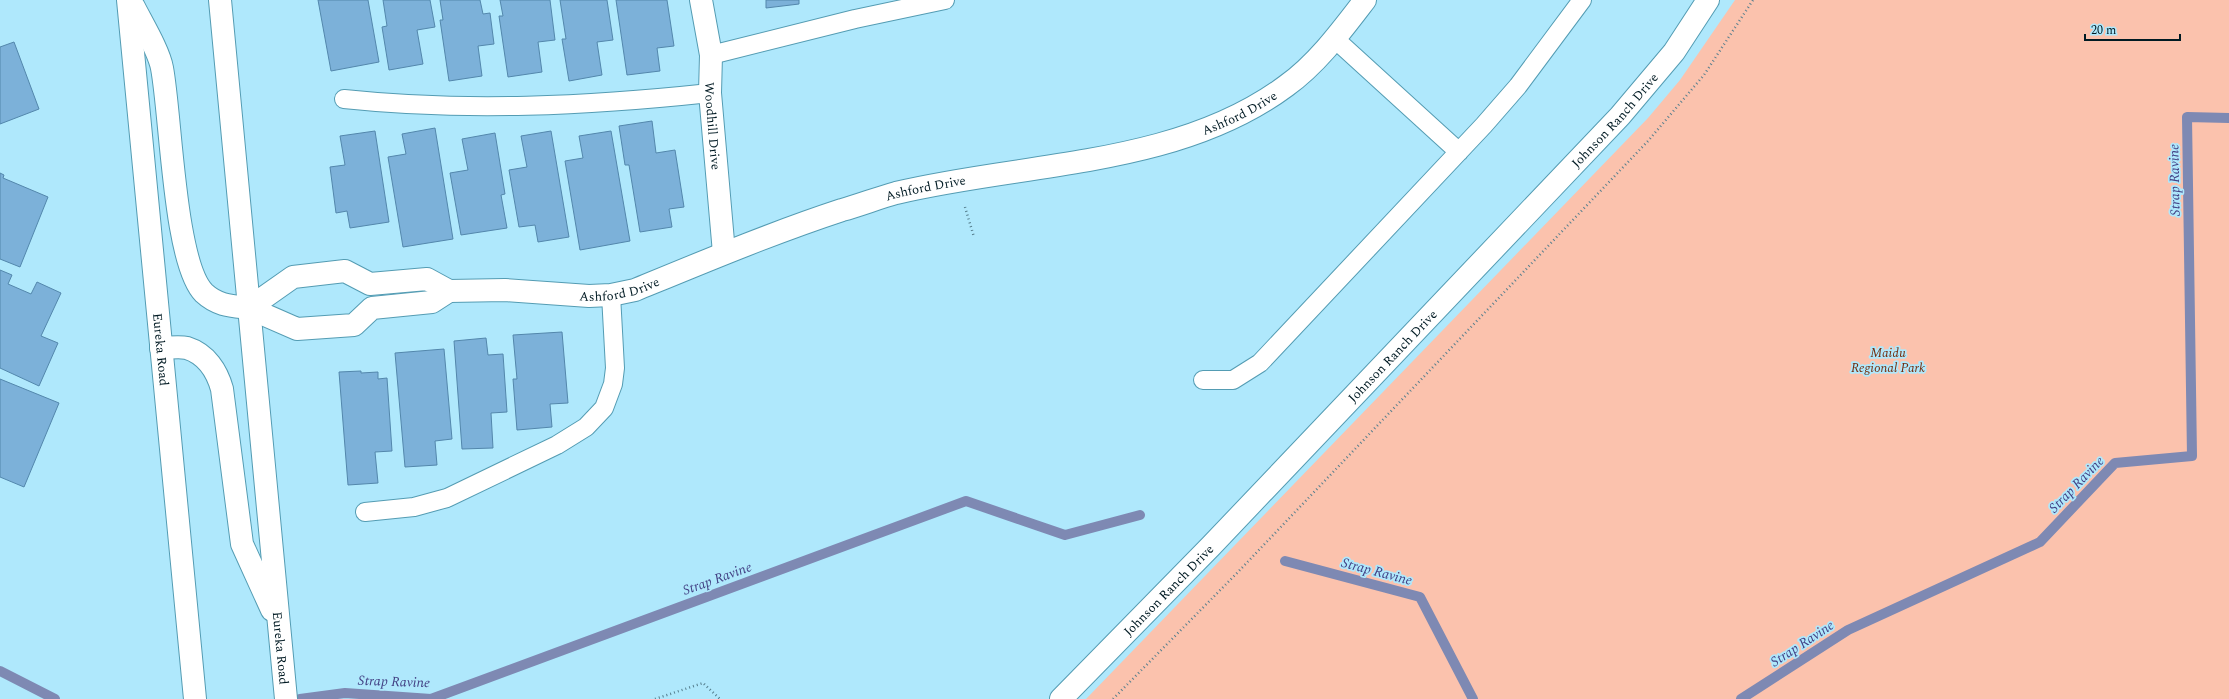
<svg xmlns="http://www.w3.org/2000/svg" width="2229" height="699" viewBox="0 0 2229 699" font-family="Spectral,serif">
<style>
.green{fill:#fbc2ad}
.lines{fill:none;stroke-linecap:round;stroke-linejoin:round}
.stream{stroke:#7e89b3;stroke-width:10}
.building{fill:#7cb1d9;stroke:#5387ac}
.lane-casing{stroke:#549cb3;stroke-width:20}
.street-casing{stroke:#549cb3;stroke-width:24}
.secondary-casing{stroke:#549cb3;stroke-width:24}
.path{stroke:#567f8e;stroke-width:2.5;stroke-dasharray:1 3;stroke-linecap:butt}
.lane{stroke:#fff;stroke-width:18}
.street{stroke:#fff;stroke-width:22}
.secondary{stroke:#fff;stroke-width:22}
.labels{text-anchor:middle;stroke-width:3.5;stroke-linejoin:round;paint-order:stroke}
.street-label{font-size:13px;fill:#001a23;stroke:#afe8fc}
.park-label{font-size:13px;font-style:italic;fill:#742c0c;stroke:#afe8fc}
.water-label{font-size:14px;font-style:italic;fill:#434285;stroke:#afe8fc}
</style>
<rect width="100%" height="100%" fill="#afe8fc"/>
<path class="green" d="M1735,0H2229V699H1086L1648,118L1680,80Z"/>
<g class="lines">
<path class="stream" d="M1285,561L1420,597L1473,699
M0,671L55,699
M300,699L345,693L431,699L966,501L1065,535L1140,515
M1741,699L1848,630L2040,542L2115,463L2192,456L2187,117L2229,118"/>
</g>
<path class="building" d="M318,0H368L379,62L331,71Z
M383,0H430L435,27L417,30L423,64L389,70L382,27L387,26Z
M440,0H480L483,14L490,13L494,44L478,46L482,76L449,81L440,20H443Z
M500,0H550L555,40L538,42L542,72L508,77L499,16H503Z
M560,0H607L613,40L597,42L602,75L569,81L562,39H566Z
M616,0H667L674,46L657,48L660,71L627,75Z
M766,0H799V4L766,8Z
M14,42L39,109L0,124V47Z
M652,121L656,153L675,150L684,207L669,209L672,227L640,232L629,165H625L619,126Z
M435,128L453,239L403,247L388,157L406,154L402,134Z
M375,131L389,222L350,228L347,211L336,213L330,167L345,165L340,136Z
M551,131L569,237L538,242L535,225L519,227L509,170L527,167L521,136Z
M611,131L630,241L580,250L565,161L583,158L579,136Z
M495,133L505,194L501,195L507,228L461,235L450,173L468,170L462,139Z
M0,173L4,175L3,178L48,197L20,267L0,259Z
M0,270L12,275L8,284L31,294L37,282L61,293L41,336L58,343L39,386L0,368Z
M562,332L568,403L550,404L552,427L517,430L513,379H517L513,335Z
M486,338L488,355L503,354L507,412L491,413L493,448L462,449L454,341Z
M444,349L452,439L435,441L437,465L405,467L395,353Z
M361,371V373L378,372V379L387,378L392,451L375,452L378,483L348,485L339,372Z
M0,379L59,403L24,487L0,477Z"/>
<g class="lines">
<defs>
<path id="lane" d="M1335,39L1459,152
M711,55L855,19L945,0
M344,99C466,112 588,106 710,93
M1203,380H1233L1260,363L1484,125L1518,86L1582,0
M365,512L414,507L447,498L557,445L586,427L604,408L613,384L615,368L611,295"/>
<g id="street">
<path id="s1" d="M701,0L711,55L710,93L724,253"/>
<path id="s2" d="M249,308L293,277L345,271L370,284L427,279L449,291L505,290L589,296L611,295L635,290C703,262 772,233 842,210C860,205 878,198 896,193C1025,162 1177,167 1286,86C1317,64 1342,30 1365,0"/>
<path d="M249,308L297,329L354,325L372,308L432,302L449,291"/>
</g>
<g id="secondary">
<path id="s3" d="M128,0L195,699"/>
<path id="s4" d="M220,0L286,699"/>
<path d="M134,7C142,23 159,51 162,68C171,115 174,263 204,293C218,306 232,306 249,308"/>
<path d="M161,348C169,348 179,346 187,348C206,354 217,371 222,389L242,544L272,610"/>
<path id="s5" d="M1061,699L1211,546L1620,116L1674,52L1708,0"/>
</g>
</defs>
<use href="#lane" class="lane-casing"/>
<use href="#street" class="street-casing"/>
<use href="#secondary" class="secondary-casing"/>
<path class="path" d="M965,207L974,237
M655,699L703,683L720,699
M1113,699L1238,572L1648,141L1704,75L1753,0"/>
<use href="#lane" class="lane"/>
<use href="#street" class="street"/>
<use href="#secondary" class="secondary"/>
</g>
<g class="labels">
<g class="street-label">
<text dy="5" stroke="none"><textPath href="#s2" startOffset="1036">Ashford Drive</textPath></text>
<text dy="5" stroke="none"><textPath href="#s5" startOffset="801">Johnson Ranch Drive</textPath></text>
<text dy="5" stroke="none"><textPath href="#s1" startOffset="127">Woodhill Drive</textPath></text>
<text dy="5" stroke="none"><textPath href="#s2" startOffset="712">Ashford Drive</textPath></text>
<text dy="5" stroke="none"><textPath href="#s2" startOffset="388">Ashford Drive</textPath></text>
<text dy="5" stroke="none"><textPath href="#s3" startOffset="351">Eureka Road</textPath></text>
<text dy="5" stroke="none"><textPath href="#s5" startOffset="477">Johnson Ranch Drive</textPath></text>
<text dy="5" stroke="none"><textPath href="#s5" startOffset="153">Johnson Ranch Drive</textPath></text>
<text dy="5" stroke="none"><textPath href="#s4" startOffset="651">Eureka Road</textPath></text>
</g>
<g class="park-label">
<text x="1888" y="357">Maidu<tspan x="1888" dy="15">Regional Park</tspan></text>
</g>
<g class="water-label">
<text transform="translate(2174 180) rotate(-91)" y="5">Strap Ravine</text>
<text transform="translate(2076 484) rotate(-46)" y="5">Strap Ravine</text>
<text transform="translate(1377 571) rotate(15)" y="5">Strap Ravine</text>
<text transform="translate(717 578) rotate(-20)" y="5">Strap Ravine</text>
<text transform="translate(1802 643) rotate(-33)" y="5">Strap Ravine</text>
<text transform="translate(394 681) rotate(2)" y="5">Strap Ravine</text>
</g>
</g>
<path d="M2085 34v6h95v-6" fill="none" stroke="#001a23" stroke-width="2"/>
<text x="2091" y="34" font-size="12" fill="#001a23" stroke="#afe8fc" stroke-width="3" paint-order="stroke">20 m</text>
</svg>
